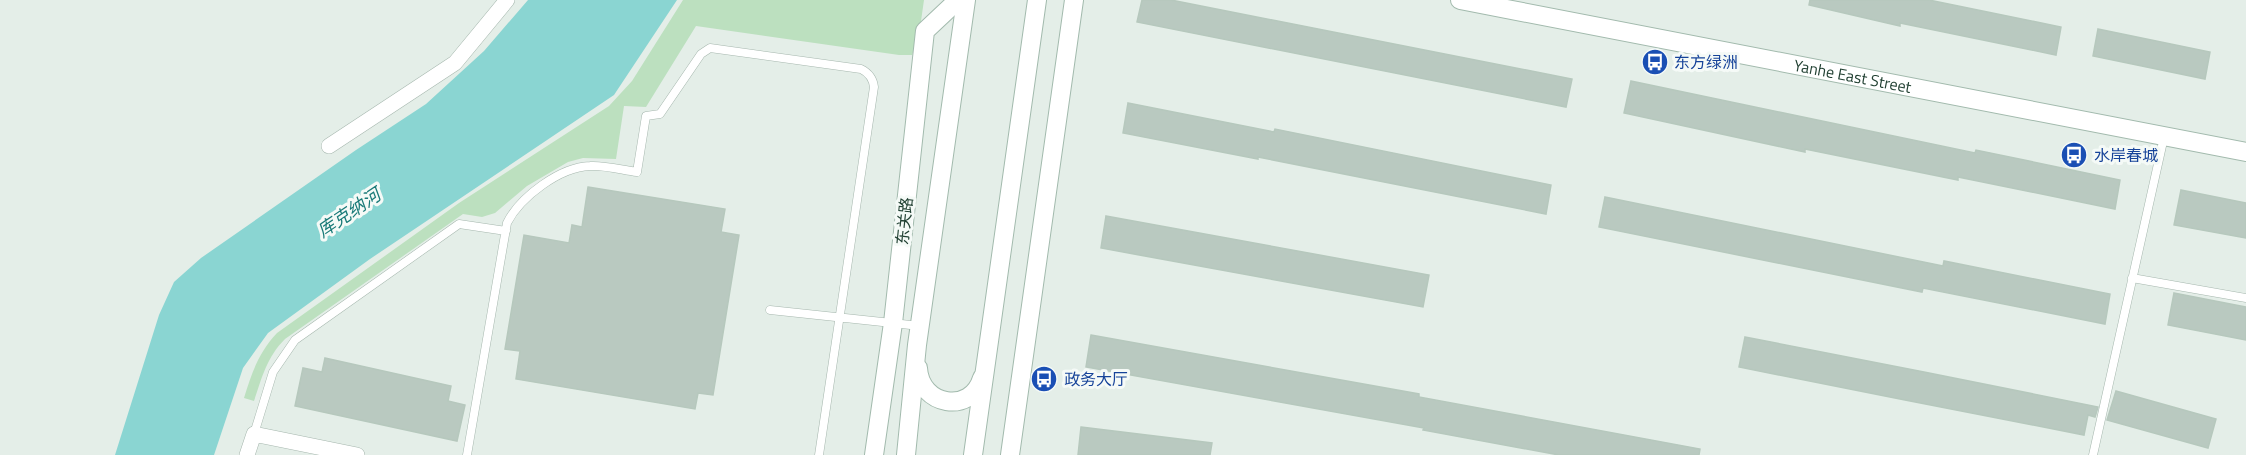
<svg xmlns="http://www.w3.org/2000/svg" width="2246" height="455" viewBox="0 0 2246 455" font-family="'Titillium Web','Noto Sans SC',sans-serif">
<style>
.green{fill:#bce0bf}
.water{fill:#8ad5d2}
.building{fill:#b9c9c0;stroke:#b6c8bd;stroke-width:1.5}
.lines{fill:none;stroke-linecap:round;stroke-linejoin:round}
.lane-casing{stroke:#a6b7ae;stroke-width:9}
.street-casing{stroke:#a6b7ae;stroke-width:16}
.secondary-casing{stroke:#a2baad;stroke-width:20}
.lane{stroke:#fff;stroke-width:8}
.street{stroke:#fff;stroke-width:15}
.secondary{stroke:#fff;stroke-width:18}
.labels{text-anchor:middle;stroke-width:6;stroke-linejoin:round;paint-order:stroke}
.transit-label{font-size:16px;fill:#164399;stroke:#f5faf7;text-anchor:start}
.street-label{font-size:16px;fill:#224133;stroke:#f5faf7}
.water-label{font-size:18px;font-style:italic;fill:#197a78;stroke:#f5faf7}
</style>
<rect width="100%" height="100%" fill="#e4eee8"/>
<path class="green" d="M683,0H924L919,35L912,55H899L696,26L646,107L624,106L616,159L583,158L568,162L527,186L495,213L482,217L463,214L285,339C267,357 262,377 254,401L244,398C252,372 259,352 277,333L459,203L609,106L632,81Z"/>
<path class="water" d="M528,0H677L614,95L370,259L268,333L243,368L214,455H115L159,315L174,282L201,258L356,150L426,104L484,51Z"/>
<path class="building" d="M1142,0H1171L1572,79L1566,107L1137,22Z
M1810,0H1929L2061,27L2056,55L1900,23V26L1809,5Z
M2098,29L2210,52L2205,79L2093,56Z
M1631,81L1975,153L1976,150L2120,180L2115,209L1958,177V180L1805,149V152L1624,113Z
M1128,103L1274,132L1275,129L1551,185L1546,214L1258,157V159L1123,133Z
M588,187L725,209L721,232L739,235L713,395L698,393L695,409L516,379L520,351L505,349L524,235L569,243L572,225L582,227Z
M2181,190L2246,203V238L2174,225Z
M1605,197L1943,266L1944,261L2110,294L2105,324L1923,288L1922,292L1599,227Z
M1106,216L1429,275L1423,307L1101,248Z
M2174,293L2246,307V340L2168,325Z
M1091,335L1419,394V397L1700,449L1699,455H1559L1423,430L1424,428L1086,367Z
M1745,337L1924,372L2098,407L2095,417L2088,415L2084,435L1905,400L1739,367Z
M325,358L451,386L448,401L465,405L457,441L295,406L303,368L322,372Z
M2116,391L2216,419L2208,448L2107,420Z
M1081,427L1212,443L1210,455H1078Z"/>
<g class="lines">
<defs>
<path id="lane" d="M2132,278L2246,298
M770,310L920,326
M254,434L273,372L295,340L459,224L506,231
M467,455L507,223C520,197 560,167 590,166C605,165 622,170 637,172L646,116L660,114L701,54L710,48L861,69C869,73 873,78 874,87L819,455
M2093,455L2164,137"/>
<path id="street" d="M329,146L455,63L507,0
M247,455L254,434L357,455"/>
<g id="secondary">
<path id="s1" d="M1460,0L2246,152"/>
<path d="M918,368C920,406 971,415 982,378"/>
<path d="M874,455L893,323L925,31L958,0"/>
<path d="M906,455L917,345L966,0"/>
<path d="M973,455L1037,0"/>
<path d="M1010,455L1074,0"/>
</g>
</defs>
<use href="#lane" class="lane-casing"/>
<use href="#street" class="street-casing"/>
<use href="#secondary" class="secondary-casing"/>
<use href="#lane" class="lane"/>
<use href="#street" class="street"/>
<use href="#secondary" class="secondary"/>
</g>
<defs>
<symbol id="bus-disc" viewBox="-11 -11 22 22"><circle r="9.5" fill="#1a4fb4" stroke="#f5faf7"/><path d="M-5-6H5V4H4V6H2V4H-2V6H-4V4H-5ZM-3.5-4V0h7V-4ZM-3.5 1.2v1.5H-2V1.2ZM2 1.2v1.5H3.5V1.2Z" fill="#fff"/></symbol>
</defs>
<g fill-rule="evenodd">
<use href="#bus-disc" x="1640" y="47" width="30" height="30"/>
<use href="#bus-disc" x="2059" y="140" width="30" height="30"/>
<use href="#bus-disc" x="1029" y="364" width="30" height="30"/>
</g>
<g class="labels">
<g class="transit-label">
<text x="1674" y="68">东方绿洲</text>
<text x="2094" y="161">水岸春城</text>
<text x="1064" y="385">政务大厅</text>
</g>
<g class="street-label">
<text dy="6" stroke="none"><textPath href="#s1" startOffset="400">Yanhe East Street</textPath></text>
<text transform="translate(904 221) rotate(-84)" y="6">东关路</text>
</g>
<g class="water-label">
<text transform="translate(349 213) rotate(-34)" y="6">库克纳河</text>
</g>
</g>
</svg>
